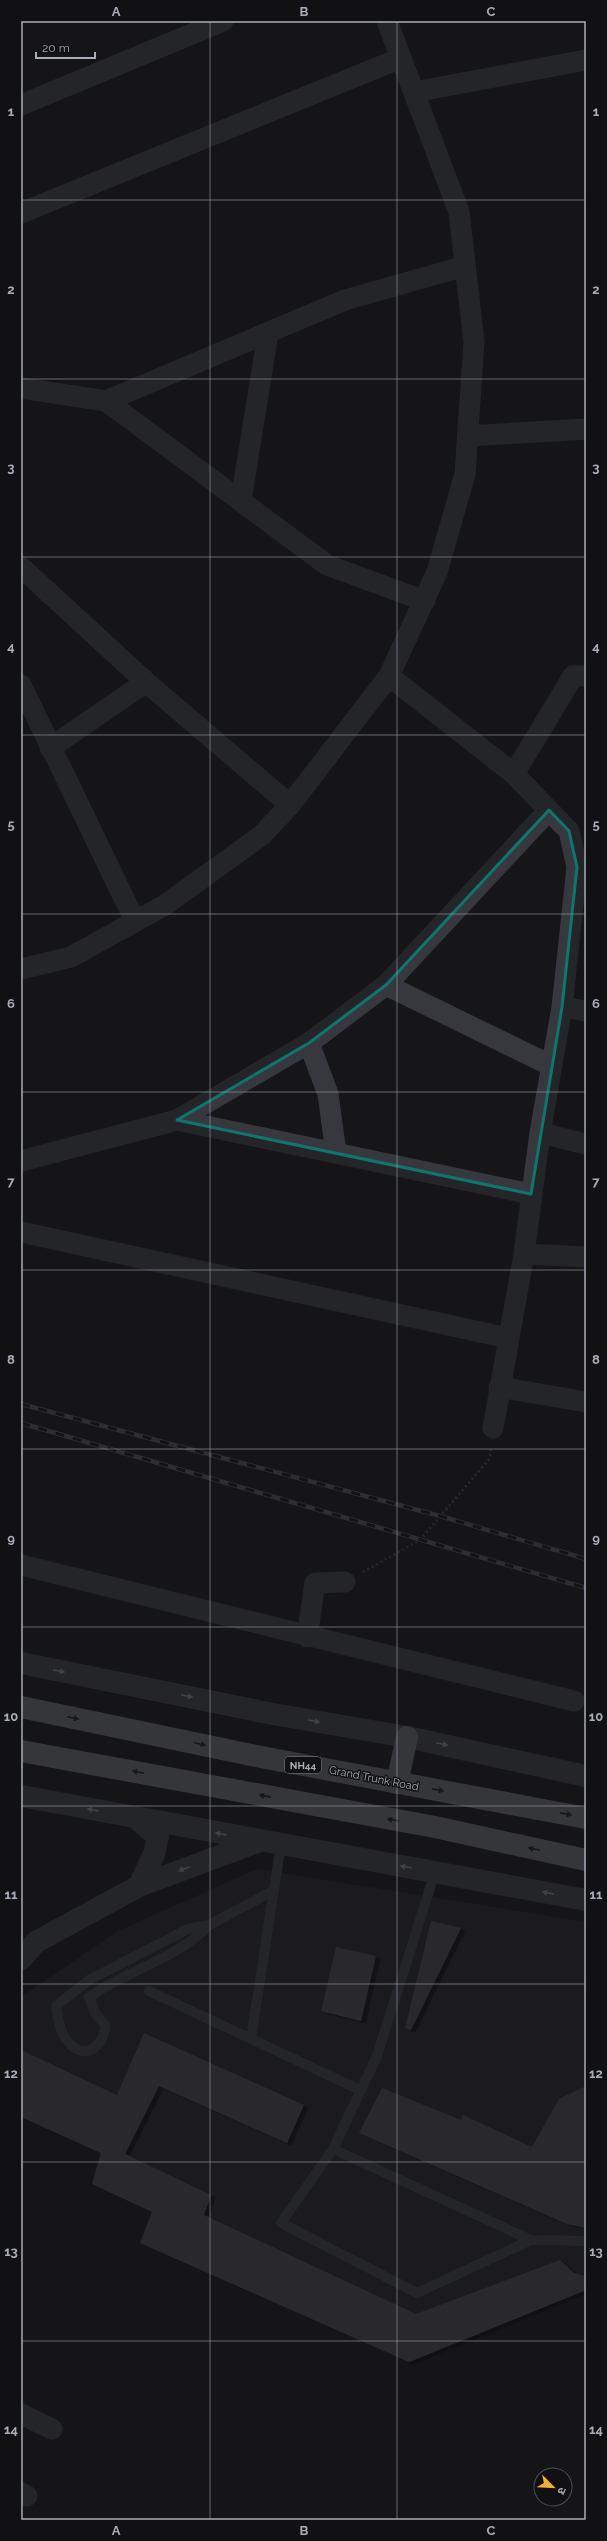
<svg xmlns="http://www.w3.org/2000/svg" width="607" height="2541" viewBox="0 0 607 2541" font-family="Raleway,'Noto Sans Devanagari',sans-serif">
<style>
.built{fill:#222225}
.building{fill:#404145;filter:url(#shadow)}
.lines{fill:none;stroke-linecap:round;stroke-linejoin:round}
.path{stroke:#3d3f44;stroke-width:2.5;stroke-dasharray:2 3;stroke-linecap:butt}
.service{stroke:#37383d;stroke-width:10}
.minor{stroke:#37383d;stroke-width:21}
.tertiary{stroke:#37383d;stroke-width:22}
.trunk{stroke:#5b5e65;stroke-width:22}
.rail-casing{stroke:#4a4c52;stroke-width:4.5}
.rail{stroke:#111113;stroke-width:3;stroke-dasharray:9;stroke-linecap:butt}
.oneway{fill:#757881}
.oneway2{fill:#18191b}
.marked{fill:none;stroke:#0f766e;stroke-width:3;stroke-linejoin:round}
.grid{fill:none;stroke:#a8adb8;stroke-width:1;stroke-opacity:0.55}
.labels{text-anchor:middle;stroke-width:3;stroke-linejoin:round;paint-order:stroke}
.shield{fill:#111113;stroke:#7b7e86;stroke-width:1}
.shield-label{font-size:10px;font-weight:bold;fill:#a8adb8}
.street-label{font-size:11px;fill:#a8adb8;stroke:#111113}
.neatline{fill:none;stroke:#a8adb8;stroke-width:1.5}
.grid-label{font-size:13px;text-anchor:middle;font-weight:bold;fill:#a8adb8}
</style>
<defs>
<filter id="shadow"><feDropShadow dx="4.5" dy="2.5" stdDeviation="0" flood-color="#0009"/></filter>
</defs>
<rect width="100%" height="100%" fill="#161618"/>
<path class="built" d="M257,1869L586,1922V2290L409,2362L140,2243L152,2212L92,2184L100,2153L21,2117V1997L118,1931Z"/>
<path class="building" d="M431,1921L461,1928L411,2030L405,2028Z
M336,1947L376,1956L361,2021L321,2011Z
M144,2033L304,2105L287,2143L159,2086L125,2154L211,2195L204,2215L416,2314L560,2260L574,2273L586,2276V2290L409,2362L140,2243L152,2212L92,2184L101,2153L21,2117V2050L117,2095Z
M586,2086V2228L567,2224L359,2133L382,2088L461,2120L463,2115L532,2147L559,2099Z"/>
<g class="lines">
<path class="path" d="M363,1572L420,1540L490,1458L491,1448"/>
<path class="service" d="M209,1925C182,1956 124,1972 89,1997L95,2013L105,2025C105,2045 86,2061 70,2044C60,2034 58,2019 56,2006L89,1980L188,1929L209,1925L273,1891
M149,1991L360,2090
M251,2039L281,1844
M333,2149L377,2056L435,1872
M531,2240L333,2149L281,2223L417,2293L531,2240L586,2241"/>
<path class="minor" d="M414,92L586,60
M21,105L223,21
M21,213L401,58
M21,388L106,401L345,300L465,266
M106,401L327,565L425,601
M468,436L586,429
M241,501L268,333
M21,567L146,682L290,805
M389,676L514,774L569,831L577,867L562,1007L540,1133L524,1254L493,1428
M21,685L135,921
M50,748L146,682
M514,774L573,676H586
M21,969L71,957L165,905L262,835L290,805L389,676L437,572L465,474L474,342L459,212L387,21
M386,985L552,1066
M562,1007L586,1011
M309,1043L328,1094L336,1153
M177,1120L531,1194
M540,1133L586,1144
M21,1161L177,1120L309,1043L386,985L549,810
M21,1232L508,1338
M524,1254L586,1257
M499,1387L586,1402
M21,1565L574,1701
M307,1637L315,1583L345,1582
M21,2414L52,2429
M21,2493L27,2496"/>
<path class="tertiary" d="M21,1663L273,1714L407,1737L586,1776
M21,1796L586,1900
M136,1818L158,1837L154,1854L139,1886
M21,1959L36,1942L139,1886L260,1841"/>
<path class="trunk" d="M21,1707L261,1757L586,1818
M21,1751L435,1827L586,1860
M397,1783L407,1737"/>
<defs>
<path id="rail" d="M21,1404L440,1516L586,1559
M21,1423L586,1588"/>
</defs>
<use href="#rail" class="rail-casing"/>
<use href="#rail" class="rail"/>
</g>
<defs><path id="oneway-solid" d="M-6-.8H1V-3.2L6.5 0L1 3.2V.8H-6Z"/></defs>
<g class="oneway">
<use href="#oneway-solid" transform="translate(59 1671) rotate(11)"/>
<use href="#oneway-solid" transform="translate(187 1696) rotate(11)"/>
<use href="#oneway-solid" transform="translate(314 1721) rotate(10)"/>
<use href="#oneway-solid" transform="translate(442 1744) rotate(12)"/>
<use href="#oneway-solid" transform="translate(93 1810) rotate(-170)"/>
<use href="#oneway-solid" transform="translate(221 1834) rotate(-170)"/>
<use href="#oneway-solid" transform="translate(406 1867) rotate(-170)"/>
<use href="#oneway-solid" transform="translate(184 1869) rotate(159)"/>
<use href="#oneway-solid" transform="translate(548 1893) rotate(-169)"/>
</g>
<g class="oneway2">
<use href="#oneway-solid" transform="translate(73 1718) rotate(12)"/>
<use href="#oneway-solid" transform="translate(200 1744) rotate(12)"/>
<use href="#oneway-solid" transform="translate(138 1772) rotate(-169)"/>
<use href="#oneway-solid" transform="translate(438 1790) rotate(11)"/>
<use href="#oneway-solid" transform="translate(265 1796) rotate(-169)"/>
<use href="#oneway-solid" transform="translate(566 1814) rotate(11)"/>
<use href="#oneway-solid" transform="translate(393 1820) rotate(-170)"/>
<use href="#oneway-solid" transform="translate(534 1849) rotate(-168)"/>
</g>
<path d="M0 0H607V2541H0ZM549,810L569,831L577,867L562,1007L531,1194L177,1120L309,1043L386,985Z" fill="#161618" fill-opacity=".55" fill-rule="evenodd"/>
<path class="marked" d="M549,810L569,831L577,867L562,1007L531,1194L177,1120L309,1043L386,985Z"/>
<path class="grid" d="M210,21V2520M397,21V2520M21,200H586M21,379H586M21,557H586M21,735H586M21,914H586M21,1092H586M21,1270H586M21,1449H586M21,1627H586M21,1806H586M21,1984H586M21,2162H586M21,2341H586"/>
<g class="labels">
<rect class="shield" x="285" y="1757" width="36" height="16" rx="3"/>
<g class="shield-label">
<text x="303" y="1769">NH44</text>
</g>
<g class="street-label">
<text transform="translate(374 1778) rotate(11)" y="4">Grand Trunk Road</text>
</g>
</g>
<rect width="607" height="2541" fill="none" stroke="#111113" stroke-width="44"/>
<g transform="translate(553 2487) rotate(114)"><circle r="19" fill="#111113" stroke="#4d4f55"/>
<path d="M0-3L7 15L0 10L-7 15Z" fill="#f2b134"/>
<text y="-6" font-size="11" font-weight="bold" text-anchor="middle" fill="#a8adb8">उ</text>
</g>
<path d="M36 52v6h59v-6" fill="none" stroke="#a8adb8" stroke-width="2"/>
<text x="42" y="52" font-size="12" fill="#a8adb8" stroke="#111113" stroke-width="3" paint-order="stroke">20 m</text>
<rect x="22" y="22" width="563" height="2497" class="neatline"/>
<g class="grid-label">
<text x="116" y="16">A</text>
<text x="304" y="16">B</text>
<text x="491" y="16">C</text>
<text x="11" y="116">1</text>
<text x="596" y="116">1</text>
<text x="11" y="294">2</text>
<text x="596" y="294">2</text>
<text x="11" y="472">3</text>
<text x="596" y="472">3</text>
<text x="11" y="651">4</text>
<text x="596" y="651">4</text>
<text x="11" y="829">5</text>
<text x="596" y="829">5</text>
<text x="11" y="1008">6</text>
<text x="596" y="1008">6</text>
<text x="11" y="1186">7</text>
<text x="596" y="1186">7</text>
<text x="11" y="1364">8</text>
<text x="596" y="1364">8</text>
<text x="11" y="1543">9</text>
<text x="596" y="1543">9</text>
<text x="11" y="1721">10</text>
<text x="596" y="1721">10</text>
<text x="11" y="1899">11</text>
<text x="596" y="1899">11</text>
<text x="11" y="2078">12</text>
<text x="596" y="2078">12</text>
<text x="11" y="2256">13</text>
<text x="596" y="2256">13</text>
<text x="11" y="2434">14</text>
<text x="596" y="2434">14</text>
<text x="116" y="2535">A</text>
<text x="304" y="2535">B</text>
<text x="491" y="2535">C</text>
</g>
</svg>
